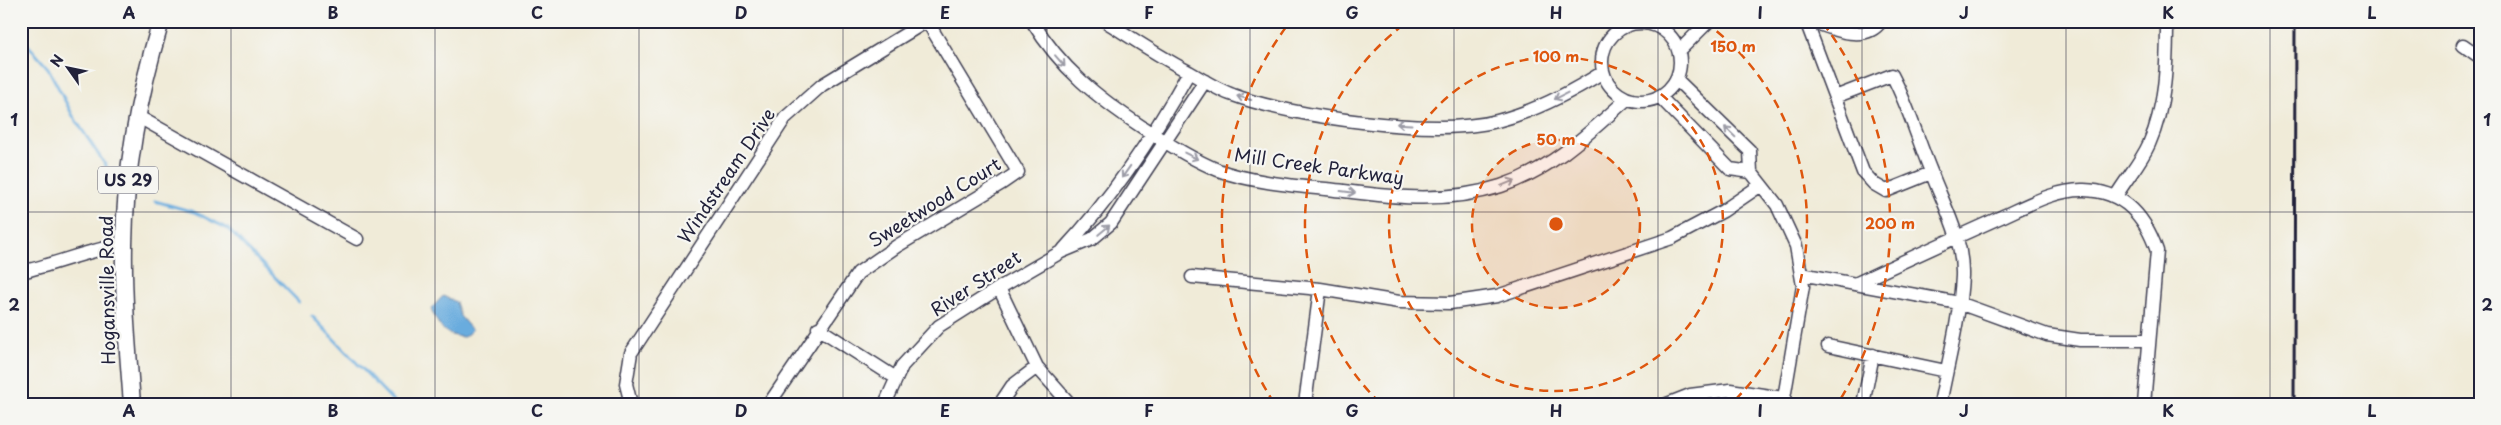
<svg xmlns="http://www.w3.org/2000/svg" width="2501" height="425" viewBox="0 0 2501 425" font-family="'Playpen Sans',sans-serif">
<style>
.water{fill:#69acde;stroke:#46678c}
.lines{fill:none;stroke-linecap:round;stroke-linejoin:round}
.stream{stroke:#69acde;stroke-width:3}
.minor-casing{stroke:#414053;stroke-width:15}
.major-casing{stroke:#414053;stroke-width:19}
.minor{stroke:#fff;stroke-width:12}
.major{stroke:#fff;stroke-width:16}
.rail{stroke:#22223b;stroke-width:3}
.oneway{stroke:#9c9ca7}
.grid{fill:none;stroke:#22223b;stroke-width:1;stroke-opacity:0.55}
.ring{fill:none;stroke:#de560e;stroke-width:2.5;stroke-dasharray:9 6}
.labels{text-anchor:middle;stroke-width:4.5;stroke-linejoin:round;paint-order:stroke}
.shield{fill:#f6f6f2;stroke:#626272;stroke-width:1}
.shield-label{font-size:16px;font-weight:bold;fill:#22223b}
.street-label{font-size:18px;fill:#22223b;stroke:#f6f6f2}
.centre{fill:#de560e;stroke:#f6f6f2;stroke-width:2.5}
.ring-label{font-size:15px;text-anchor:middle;font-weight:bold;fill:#de560e;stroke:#f6f6f2;stroke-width:4.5;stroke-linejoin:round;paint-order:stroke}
.neatline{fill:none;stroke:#22223b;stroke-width:2}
.grid-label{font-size:16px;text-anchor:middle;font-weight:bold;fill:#22223b}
</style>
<rect width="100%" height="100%" fill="#f6f6f2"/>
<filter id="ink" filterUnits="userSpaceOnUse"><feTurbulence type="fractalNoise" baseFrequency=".02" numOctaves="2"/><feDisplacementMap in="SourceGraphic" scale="10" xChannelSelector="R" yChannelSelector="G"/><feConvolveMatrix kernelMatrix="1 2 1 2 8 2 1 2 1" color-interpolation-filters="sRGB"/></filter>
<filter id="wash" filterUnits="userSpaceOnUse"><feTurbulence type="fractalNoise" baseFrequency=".0096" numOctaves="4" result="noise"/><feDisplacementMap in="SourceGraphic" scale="20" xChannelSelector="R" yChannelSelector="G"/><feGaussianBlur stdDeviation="1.12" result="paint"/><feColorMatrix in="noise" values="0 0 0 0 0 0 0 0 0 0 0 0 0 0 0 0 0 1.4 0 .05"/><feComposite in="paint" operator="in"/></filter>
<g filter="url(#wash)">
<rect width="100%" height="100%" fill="#f0ebd8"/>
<path class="water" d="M443,296L456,302L460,316L472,330L464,337C443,336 439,326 431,309Z"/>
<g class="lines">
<path class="stream" d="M21,37L48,68L73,116L112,175
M155,201L194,212L228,229L299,302
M312,316L396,404"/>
</g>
</g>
<g filter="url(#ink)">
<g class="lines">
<defs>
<path id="minor" d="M1032,21C1061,69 1097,97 1142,127C1166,143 1191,159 1218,170C1251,183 1308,187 1344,191C1398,198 1448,203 1501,186C1552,169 1588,134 1627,99
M1105,21C1133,39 1160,57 1189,72C1203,80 1218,90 1233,95C1292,117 1436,137 1497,121C1536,111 1570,93 1603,72
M1806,21L1863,172L1874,184L1886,191L1931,173
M1812,21C1832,29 1866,44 1881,21
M1602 62a39 39 0 1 1 78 0a39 39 0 1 1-78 0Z
M2463,45L2480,57
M1679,51L1709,21
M1676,79L1750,151L1751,172L1777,205L1796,246L1803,286L1783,404
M1659,96L1730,169L1751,172
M1835,97L1892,75C1909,107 1918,141 1932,174C1945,208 1963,238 1962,276C1960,318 1948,362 1940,404
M137,116L357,239
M2116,196C2126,179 2141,162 2149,144C2166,106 2167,62 2167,21
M1064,249C1114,196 1154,135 1189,72
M21,272C56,264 89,250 124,244
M1801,274L1959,303L2047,335L2080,340H2148
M1192,277L1320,289L1399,302L1450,303L1497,296L1672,238L1723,211L1761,185
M1855,284C1904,261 1952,239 2001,217C2026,206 2056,189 2084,190C2124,191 2145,216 2157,251L2144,404
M999,288L1037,367L1070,404
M818,328L896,378
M1828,346L1946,371
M631,404L626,384L631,353L785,118L822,85L927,21
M769,404L858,273L897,246L1002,183L1018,172L927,21
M885,404L902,366L939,326L999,288L1061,252L1092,239L1111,223L1205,81
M1000,404L1012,386L1037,367
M1305,404L1320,289
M1667,404L1690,395L1730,390L1783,398
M1863,404L1873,355"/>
<path id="major" d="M132,404C128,351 123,298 124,245C125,168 139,94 161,21"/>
</defs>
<use href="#minor" class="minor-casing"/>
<use href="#major" class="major-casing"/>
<use href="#minor" class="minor"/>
<use href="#major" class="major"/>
<path class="rail" d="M2294,404L2295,21"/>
</g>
<defs><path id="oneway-shaft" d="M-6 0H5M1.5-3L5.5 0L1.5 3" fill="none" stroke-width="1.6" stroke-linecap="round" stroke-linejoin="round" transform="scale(1.25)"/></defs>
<g class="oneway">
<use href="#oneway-shaft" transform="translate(1060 61) rotate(49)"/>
<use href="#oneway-shaft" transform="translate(1561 96) rotate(153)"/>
<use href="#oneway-shaft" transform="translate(1244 98) rotate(-165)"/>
<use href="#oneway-shaft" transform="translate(1404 124) rotate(-177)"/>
<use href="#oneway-shaft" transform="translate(1730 132) rotate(-136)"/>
<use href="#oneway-shaft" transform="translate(1191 156) rotate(26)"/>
<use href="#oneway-shaft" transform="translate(1126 172) rotate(125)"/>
<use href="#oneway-shaft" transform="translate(1508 183) rotate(-23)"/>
<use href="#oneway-shaft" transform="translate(1348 192) rotate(7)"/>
<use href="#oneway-shaft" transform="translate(1104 230) rotate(-40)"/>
</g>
</g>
<path class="grid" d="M231,21V404M435,21V404M639,21V404M843,21V404M1047,21V404M1250,21V404M1454,21V404M1658,21V404M1862,21V404M2066,21V404M2270,21V404M21,212H2480"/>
<circle cx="1556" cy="224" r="84" fill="#de560e" fill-opacity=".12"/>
<g class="ring">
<circle cx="1556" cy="224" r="84"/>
<circle cx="1556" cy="224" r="167"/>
<path d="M1380 403A251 251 0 0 1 1407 22M1705 22A251 251 0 0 1 1732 403"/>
<path d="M1274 403A334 334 0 0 1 1289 23M1823 23A334 334 0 0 1 1838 403"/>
</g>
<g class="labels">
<rect class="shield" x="98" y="166.5" width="60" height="27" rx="4"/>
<g class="shield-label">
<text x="128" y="186">US 29</text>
</g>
<g class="street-label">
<text transform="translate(1319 167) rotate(8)" y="6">Mill Creek Parkway</text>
<text transform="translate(727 176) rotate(-56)" y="6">Windstream Drive</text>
<text transform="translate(935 203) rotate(-32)" y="6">Sweetwood Court</text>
<text transform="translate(976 284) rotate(-33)" y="6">River Street</text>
<text transform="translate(108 290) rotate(-91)" y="6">Hogansville Road</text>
</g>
</g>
<circle cx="1556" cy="224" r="8" class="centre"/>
<g class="ring-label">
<text x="1733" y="52">150 m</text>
<text x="1556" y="62">100 m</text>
<text x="1556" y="145">50 m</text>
<text x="1890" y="229">200 m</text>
</g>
<rect width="2501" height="425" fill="none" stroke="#f6f6f2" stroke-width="55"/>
<g transform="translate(68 68) rotate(303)" stroke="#f6f6f2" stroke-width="4" paint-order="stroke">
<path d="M0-4L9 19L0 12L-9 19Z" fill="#22223b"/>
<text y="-8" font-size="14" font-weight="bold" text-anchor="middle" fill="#22223b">N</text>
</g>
<rect x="28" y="28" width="2446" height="370" class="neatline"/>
<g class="grid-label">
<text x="129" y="19">A</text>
<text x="333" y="19">B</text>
<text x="537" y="19">C</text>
<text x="741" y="19">D</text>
<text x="945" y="19">E</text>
<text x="1149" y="19">F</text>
<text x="1352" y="19">G</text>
<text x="1556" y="19">H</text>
<text x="1760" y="19">I</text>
<text x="1964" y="19">J</text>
<text x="2168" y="19">K</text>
<text x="2372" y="19">L</text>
<text x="14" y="126">1</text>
<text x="2487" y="126">1</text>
<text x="14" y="311">2</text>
<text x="2487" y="311">2</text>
<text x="129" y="417">A</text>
<text x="333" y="417">B</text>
<text x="537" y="417">C</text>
<text x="741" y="417">D</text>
<text x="945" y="417">E</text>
<text x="1149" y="417">F</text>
<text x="1352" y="417">G</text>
<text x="1556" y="417">H</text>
<text x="1760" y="417">I</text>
<text x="1964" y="417">J</text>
<text x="2168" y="417">K</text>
<text x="2372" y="417">L</text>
</g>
</svg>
